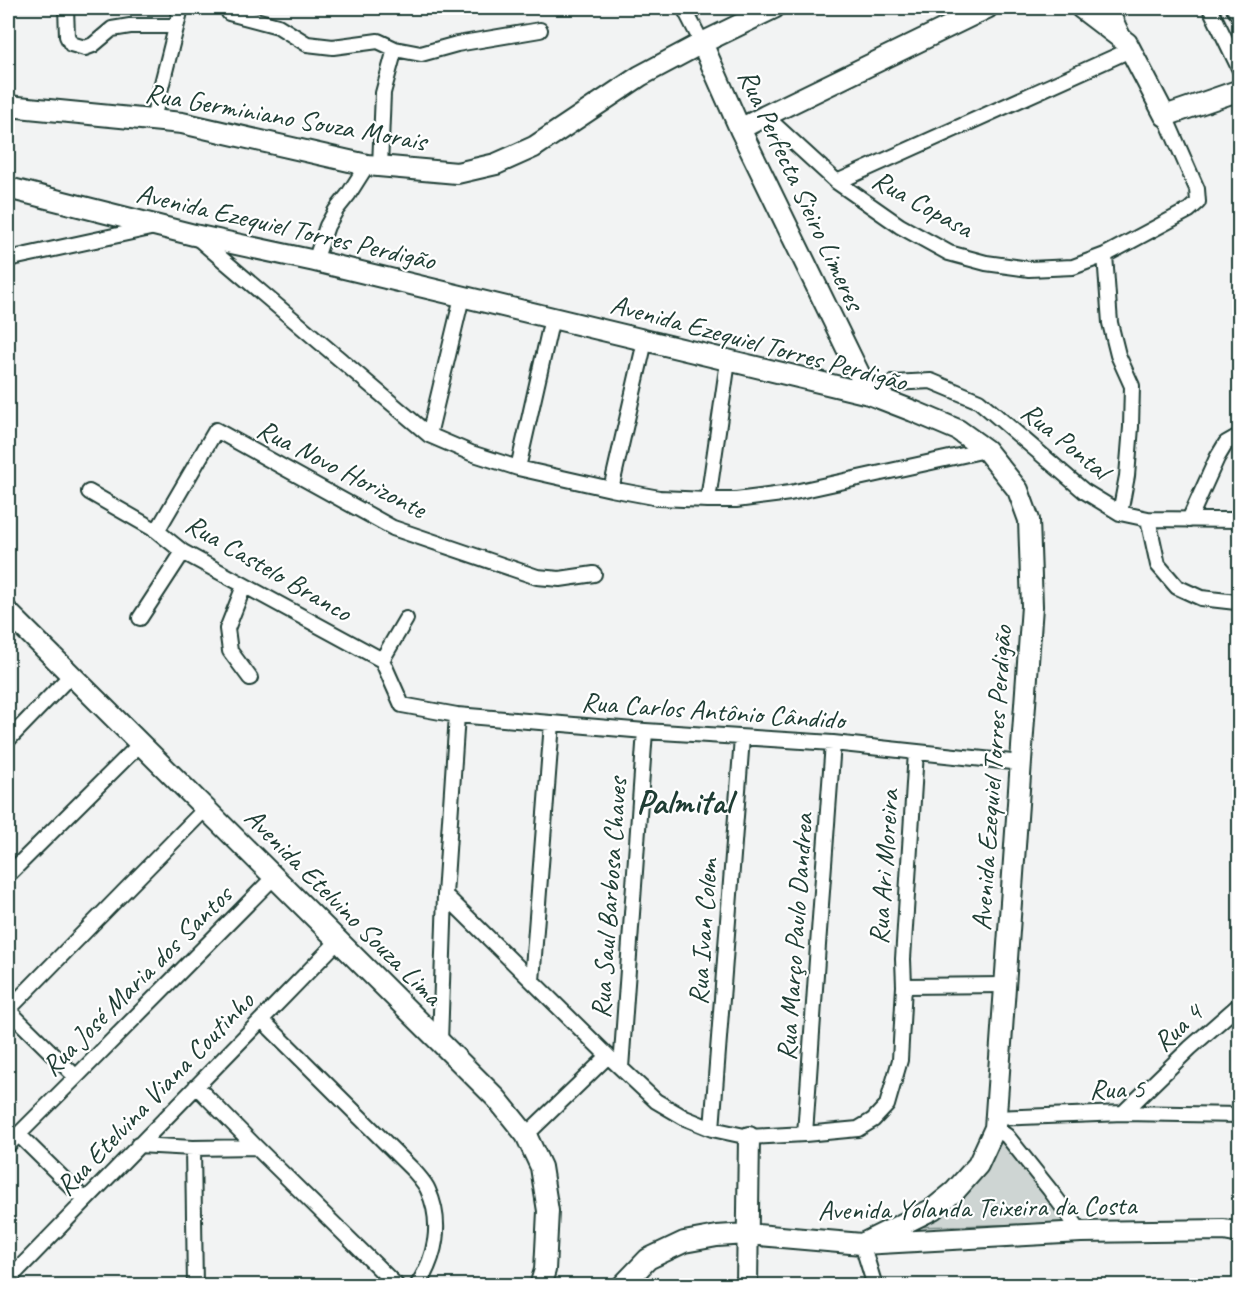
<svg xmlns="http://www.w3.org/2000/svg" width="1247" height="1293" viewBox="0 0 1247 1293" font-family="Caveat,sans-serif">
<style>
.green{fill:#ced5d3;stroke:#768984;stroke-width:1.5}
.lines{fill:none;stroke-linecap:round;stroke-linejoin:round}
.street-casing{stroke:#1f3d34;stroke-width:18}
.secondary-casing{stroke:#1f3d34;stroke-width:24}
.street{stroke:#fff;stroke-width:14}
.secondary{stroke:#fff;stroke-width:20}
.labels{text-anchor:middle;stroke-width:4.5;stroke-linejoin:round;paint-order:stroke}
.street-label{font-size:28px;fill:#1f3d34;stroke:#fff}
.district-label{font-size:34px;font-weight:bold;fill:#1f3d34;stroke:#fff}
</style>
<rect width="100%" height="100%" fill="#f2f3f3"/>
<filter id="ink" filterUnits="userSpaceOnUse"><feTurbulence type="fractalNoise" baseFrequency=".0167" numOctaves="2"/><feDisplacementMap in="SourceGraphic" scale="12" xChannelSelector="R" yChannelSelector="G"/><feConvolveMatrix kernelMatrix="1 2 1 2 8 2 1 2 1" color-interpolation-filters="sRGB"/></filter>
<g filter="url(#ink)">
<path class="green" d="M1005,1137L1068,1223L916,1227L980,1173Z"/>
<g class="lines">
<defs>
<path id="street" d="M66,8L67,36L71,44L85,48L93,45L112,29L130,26H176
M684,8L702,43
M1110,8L1124,38
M1210,8L1240,70
M229,13L278,26L307,44L333,47L378,41L395,49L421,54L457,44L540,30
M765,116L837,182L900,226L949,253L986,263L1029,269L1073,267L1105,255L1189,210L1198,202L1197,189L1165,116
M153,119L181,8
M380,166L383,93L395,49
M837,182L1130,50
M195,236L429,435L471,453L518,468L611,489L659,498L708,500H736L790,493L986,450
M1105,255L1110,323L1118,355L1132,386L1131,427L1127,476L1120,513
M8,259L155,227
M315,261L327,226L336,210L348,195L367,165
M869,394L892,383L931,381L979,401L1084,491L1120,513L1148,519L1240,520
M429,435L462,297
M518,468L552,318
M611,489L645,341
M89,492L157,531L183,552L382,660L402,705L457,715L645,731L833,743L1021,763
M708,500L728,361
M1148,519L1158,565L1177,587L1201,598L1236,602L1240,604
M1189,520L1217,458L1226,443L1240,435
M157,531L216,430L393,528L537,577L560,579L594,574
M244,586L227,629L230,651L250,678
M140,618L183,552
M382,660L406,619
M8,740L71,675
M8,875L140,744
M445,895L608,1056L656,1101L685,1118L712,1129L749,1137L805,1134L858,1129L873,1120L887,1105L900,1060L904,986L903,959L916,752
M532,981L552,723
M904,986L1004,985
M8,1010L205,809
M8,1010L76,1077
M262,1020L414,1171C419,1177 425,1183 428,1190C443,1223 436,1257 417,1286
M440,1042L445,895L457,715
M621,1068L645,731
M196,1086L256,1147L397,1286
M1123,1113L1190,1048L1240,1004
M995,1118L1123,1113L1240,1115
M995,1128L1007,1136L1050,1190L1081,1232
M712,1129L742,738
M18,1134L85,1200
M805,1134L818,945L833,743
M526,1135L608,1056
M8,1145L76,1077L274,877
M138,1145L193,1148L256,1147
M193,1148L195,1286
M862,1244L875,1286
M8,1280L338,941"/>
<path id="secondary" d="M1081,8L1127,43L1165,116L1240,90
M1237,8L1240,12
M702,43L740,129L869,394
M8,106L182,123L367,165L457,173L496,164L534,147L640,76L702,43L774,8
M740,129L765,116L987,8
M8,188L194,235L315,261L869,394L913,411L958,430L986,450L1018,490L1029,520L1032,606L995,1128L978,1165L955,1191L933,1209L862,1244
M8,612L440,1042L497,1099L526,1135L541,1167L548,1211L545,1270L540,1286
M622,1286L648,1259L684,1242L717,1236L747,1234L862,1244L1081,1232L1224,1230L1240,1233
M747,1286L749,1137"/>
</defs>
<use href="#street" class="street-casing"/>
<use href="#secondary" class="secondary-casing"/>
<use href="#street" class="street"/>
<use href="#secondary" class="secondary"/>
</g>
</g>
<g class="labels">
<g class="street-label">
<text transform="translate(286 116) rotate(10)" y="10">Rua Germiniano Souza Morais</text>
<text transform="translate(802 189) rotate(65)" y="10">Rua Perfecta Sieiro Limeres</text>
<text transform="translate(923 203) rotate(29)" y="10">Rua Copasa</text>
<text transform="translate(286 226) rotate(13)" y="10">Avenida Ezequiel Torres Perdigão</text>
<text transform="translate(759 342) rotate(15)" y="10">Avenida Ezequiel Torres Perdigão</text>
<text transform="translate(1066 440) rotate(39)" y="10">Rua Pontal</text>
<text transform="translate(342 468) rotate(27)" y="10">Rua Novo Horizonte</text>
<text transform="translate(269 567) rotate(30)" y="10">Rua Castelo Branco</text>
<text transform="translate(713 710) rotate(4)" y="10">Rua Carlos Antônio Cândido</text>
<text transform="translate(991 778) rotate(-86)" y="10">Avenida Ezequiel Torres Perdigão</text>
<text transform="translate(883 867) rotate(-86)" y="10">Rua Ari Moreira</text>
<text transform="translate(608 898) rotate(-86)" y="10">Rua Saul Barbosa Chaves</text>
<text transform="translate(344 906) rotate(45)" y="10">Avenida Etelvino Souza Lima</text>
<text transform="translate(702 932) rotate(-86)" y="10">Rua Ivan Colem</text>
<text transform="translate(794 937) rotate(-86)" y="10">Rua Março Paulo Dandrea</text>
<text transform="translate(136 980) rotate(-45)" y="10">Rua José Maria dos Santos</text>
<text transform="translate(1177 1027) rotate(-43)" y="10">Rua 4</text>
<text transform="translate(1117 1088) rotate(-1)" y="10">Rua 5</text>
<text transform="translate(154 1093) rotate(-46)" y="10">Rua Etelvina Viana Coutinho</text>
<text transform="translate(977 1207) rotate(-1)" y="10">Avenida Yolanda Teixeira da Costa</text>
</g>
<g class="district-label">
<text x="684" y="813">Palmital</text>
</g>
</g>
<rect width="1247" height="1293" fill="none" stroke="#fff" stroke-width="30"/>
<rect x="15" y="15" width="1217" height="1263" fill="none" stroke="#1f3d34" stroke-width="2" filter="url(#ink)"/>
</svg>
